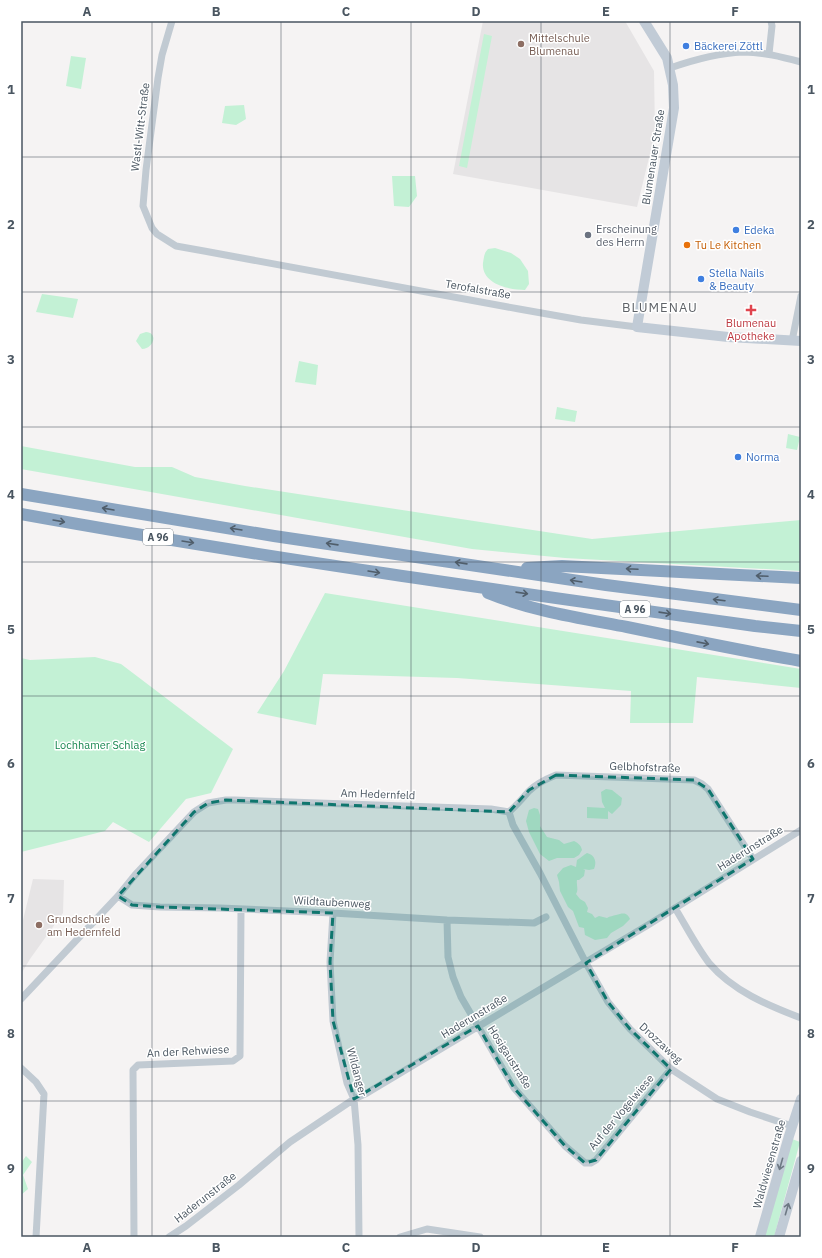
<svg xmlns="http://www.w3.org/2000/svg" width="822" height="1258" viewBox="0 0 822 1258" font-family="'IBM Plex Sans',sans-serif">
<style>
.education{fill:#e6e4e5}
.green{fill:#c3f1d5}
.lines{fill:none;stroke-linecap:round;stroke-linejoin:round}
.street{stroke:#c1cad2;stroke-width:7}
.secondary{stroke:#c1cbd6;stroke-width:10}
.highway{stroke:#8ba5c1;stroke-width:12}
.oneway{stroke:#505e6b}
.oneway2{stroke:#6e7984}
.marked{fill:#0f766e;fill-opacity:0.2;stroke:#0f766e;stroke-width:3;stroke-dasharray:8 5;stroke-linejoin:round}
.grid{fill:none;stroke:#4a5661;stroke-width:1;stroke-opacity:0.55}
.education-dot{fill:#8d6e63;stroke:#fff;stroke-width:1.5}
.shop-dot{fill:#3f7fe0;stroke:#fff;stroke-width:1.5}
.worship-dot{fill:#6b7280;stroke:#fff;stroke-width:1.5}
.food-dot{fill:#e8710a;stroke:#fff;stroke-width:1.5}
.health-dot{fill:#e0444e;stroke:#fff;stroke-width:1.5}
.labels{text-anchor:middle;stroke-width:3;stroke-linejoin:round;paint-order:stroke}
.shield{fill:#fff;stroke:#808990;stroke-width:1}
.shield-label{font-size:10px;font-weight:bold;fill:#4a5661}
.education-label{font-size:11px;fill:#785e54;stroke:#fff;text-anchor:start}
.shop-label{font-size:11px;fill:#366cbe;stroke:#fff;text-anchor:start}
.street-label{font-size:11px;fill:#4a5661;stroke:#fff}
.worship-label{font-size:11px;fill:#5b616d;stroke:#fff;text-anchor:start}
.food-label{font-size:11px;fill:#c56008;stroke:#fff;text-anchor:start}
.health-label{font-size:11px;fill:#be3a42;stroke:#fff}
.park-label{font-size:11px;fill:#17864f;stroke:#fff}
.quarter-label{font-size:13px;letter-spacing:1px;fill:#5f6368;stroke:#fff}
.neatline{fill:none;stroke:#4a5661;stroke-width:1.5}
.grid-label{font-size:13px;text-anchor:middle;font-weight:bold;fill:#4a5661}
</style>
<rect width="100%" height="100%" fill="#f5f3f3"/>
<path class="education" d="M483,21H625L654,71L655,133L637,207L453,174Z
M33,879L64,880L63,913L30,959L21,974V930H23V920Z"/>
<path class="green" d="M484,34L492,36L467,168L459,166Z
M71,56L86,58L81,89L66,86Z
M244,105L246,119L236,125L222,123L225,106Z
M392,176H415L417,196L409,207L394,206Z
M495,248L511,253L520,259L528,271L529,284L525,290C509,290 481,284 483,263C484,257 484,253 488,249Z
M42,294L78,299L73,318L36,312Z
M146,332C159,333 153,349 142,349L136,341L140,334Z
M299,361L318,365L316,385L295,382Z
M557,407L577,411L575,422L555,419Z
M788,434L800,437L797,450L786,448Z
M21,446L135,467H172L195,477L245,486L592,539L801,520V571L565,558L472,549L21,469Z
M325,593L801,669V688L697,677L693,723H630L631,691L457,678L323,674L316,725L257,713L284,671Z
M95,657L121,664L233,749L211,793L186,799L149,842L113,822L105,831L21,852V658L30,660Z
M606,789L612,790L622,798L621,805L612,814L608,811V819L587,818V807L605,808L602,802L601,792Z
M534,808L538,809L540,815V826L547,837L559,840L564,844L574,841C578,843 581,845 582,850L579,855L574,858H557L549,861L540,854L529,832L526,821L529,810Z
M587,853C595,855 597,862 594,869L589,870L583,869L585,870L584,876L579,880H577C576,885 579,889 576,894L580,899L585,902L588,908L587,912L592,914L595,918L599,916L607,918C610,916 613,916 616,915C623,913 627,912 630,919L623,926L611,933L607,938L595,940L585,935L584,928L579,927L573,911L568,907L560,891L559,882L557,875L563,868L571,865L581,869L576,867L577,860C581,858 583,855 587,853Z
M792,1139L800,1142L774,1237H764Z
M26,1156L32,1162L23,1175L28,1189L21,1195V1163Z"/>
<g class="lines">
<path class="street" d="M172,21L162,55L158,78L146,170L143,206L152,228L157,234L176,246L204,251L519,309L581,320L637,327
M769,54L772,26L771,21
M670,68C693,60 719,53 743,52C763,52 782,57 801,62
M792,341L801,296
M509,812L513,825L540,873L586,963L608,1002L630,1029L671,1069L717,1099L750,1112L792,1126
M509,812C517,805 522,799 529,791C536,784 546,779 556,775L694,780L702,784L708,789L753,859
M118,896L132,905L160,907L220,908L333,913L447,920L534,923L546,917
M675,908C686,926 696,946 709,963C733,991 767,1005 801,1018
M333,913L330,962L333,1021L347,1083L354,1099L358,1145L359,1237
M447,920L448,957L453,977L461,997L514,1088L565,1146L585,1163H591L596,1160L671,1069
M21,999L118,896L135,875L194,812L208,803L226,800H235L491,809L509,812
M21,1068L36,1082L44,1094L36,1237
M134,1237L133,1070L138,1065L233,1061L240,1056L241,909
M169,1237L186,1226L239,1185L290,1142L354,1099L367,1093L648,925L801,830
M400,1237L427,1229L480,1237"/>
<path class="secondary" d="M644,21L667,58L673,85L674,108L637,327L728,337L801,341
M760,1237L789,1136L801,1099
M779,1237L801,1161"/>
<path class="highway" d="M21,494L274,536L606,585L801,610
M21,514C265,558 510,592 755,626L801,631
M527,568L562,566L801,578
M488,593C532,611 580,618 627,627C685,639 743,651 801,661"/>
</g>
<defs><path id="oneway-shaft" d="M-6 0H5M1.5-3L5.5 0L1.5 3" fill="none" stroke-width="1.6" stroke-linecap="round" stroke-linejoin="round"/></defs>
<g class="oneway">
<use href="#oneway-shaft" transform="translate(108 509) rotate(-170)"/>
<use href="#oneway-shaft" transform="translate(59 521) rotate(10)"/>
<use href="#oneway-shaft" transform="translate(236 529) rotate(-171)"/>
<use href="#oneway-shaft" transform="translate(188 542) rotate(9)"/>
<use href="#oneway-shaft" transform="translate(332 544) rotate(-172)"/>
<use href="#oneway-shaft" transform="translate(461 563) rotate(-172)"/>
<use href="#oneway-shaft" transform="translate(632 569) rotate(-177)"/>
<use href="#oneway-shaft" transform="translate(374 572) rotate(9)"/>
<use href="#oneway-shaft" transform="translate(762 576) rotate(-177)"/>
<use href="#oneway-shaft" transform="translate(576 581) rotate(-171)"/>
<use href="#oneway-shaft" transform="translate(522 593) rotate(8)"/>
<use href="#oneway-shaft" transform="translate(719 600) rotate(-173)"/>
<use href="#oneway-shaft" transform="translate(665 613) rotate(8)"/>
<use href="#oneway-shaft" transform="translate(703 643) rotate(11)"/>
</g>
<g class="oneway2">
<use href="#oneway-shaft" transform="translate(781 1164) rotate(106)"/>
<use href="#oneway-shaft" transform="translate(787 1209) rotate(-74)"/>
</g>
<path class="marked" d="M556,775L694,780L708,789L753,859L586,963L608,1002L630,1029L671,1069L596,1160L585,1163L565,1146L514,1088L478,1026L354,1099L333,1021L330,962L333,913L160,907L132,905L118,896L194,812L208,803L226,800L509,812L529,790Z"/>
<path class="grid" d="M152,21V1237M281,21V1237M411,21V1237M541,21V1237M670,21V1237M21,157H801M21,292H801M21,427H801M21,562H801M21,696H801M21,831H801M21,966H801M21,1101H801"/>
<g class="education-dot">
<circle cx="521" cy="44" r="4"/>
<circle cx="39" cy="925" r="4"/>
</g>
<g class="shop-dot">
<circle cx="686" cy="46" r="4"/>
<circle cx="736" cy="230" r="4"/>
<circle cx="701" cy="279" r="4"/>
<circle cx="738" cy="457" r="4"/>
</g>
<circle class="worship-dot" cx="588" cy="235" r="4"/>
<circle class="food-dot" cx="687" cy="245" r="4"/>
<path class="health-dot" d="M749 304h4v4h4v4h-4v4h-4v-4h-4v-4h4z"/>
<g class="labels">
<g class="shield">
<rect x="143" y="529" width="30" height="16" rx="3"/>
<rect x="620" y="601" width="30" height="16" rx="3"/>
</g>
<g class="shield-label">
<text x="158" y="541">A 96</text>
<text x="635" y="613">A 96</text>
</g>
<g class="education-label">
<text x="529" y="42">Mittelschule<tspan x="529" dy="13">Blumenau</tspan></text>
<text x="47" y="923">Grundschule<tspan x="47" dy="13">am Hedernfeld</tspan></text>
</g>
<g class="shop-label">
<text x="694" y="50">Bäckerei Zöttl</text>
<text x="744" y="234">Edeka</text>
<text x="709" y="277">Stella Nails<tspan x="709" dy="13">&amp; Beauty</tspan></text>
<text x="746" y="461">Norma</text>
</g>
<g class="street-label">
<text transform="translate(140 127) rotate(-83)" y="4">Wastl-Witt-Straße</text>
<text transform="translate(653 157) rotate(-81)" y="4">Blumenauer Straße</text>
<text transform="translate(478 289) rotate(10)" y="4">Terofalstraße</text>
<text transform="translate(645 767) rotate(2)" y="4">Gelbhofstraße</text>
<text transform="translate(378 794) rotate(2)" y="4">Am Hedernfeld</text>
<text transform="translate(750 848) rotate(-32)" y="4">Haderunstraße</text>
<text transform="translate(332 902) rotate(3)" y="4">Wildtaubenweg</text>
<text transform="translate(474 1016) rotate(-31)" y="4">Haderunstraße</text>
<text transform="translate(661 1043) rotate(43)" y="4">Drozzaweg</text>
<text transform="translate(188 1051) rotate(-3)" y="4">An der Rehwiese</text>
<text transform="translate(510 1057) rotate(58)" y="4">Hosigaustraße</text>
<text transform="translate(357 1072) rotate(75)" y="4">Wildanger</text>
<text transform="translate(621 1112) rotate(-50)" y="4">Auf der Vogelwiese</text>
<text transform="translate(769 1164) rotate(-74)" y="4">Waldwiesenstraße</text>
<text transform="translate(205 1197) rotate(-38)" y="4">Haderunstraße</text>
</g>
<g class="worship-label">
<text x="596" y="233">Erscheinung<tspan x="596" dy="13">des Herrn</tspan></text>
</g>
<g class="food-label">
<text x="695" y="249">Tu Le Kitchen</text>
</g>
<g class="health-label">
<text x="751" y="327">Blumenau<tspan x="751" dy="13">Apotheke</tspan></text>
</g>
<g class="park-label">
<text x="100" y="749">Lochhamer Schlag</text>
</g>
<g class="quarter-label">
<text x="660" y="312">BLUMENAU</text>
</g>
</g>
<rect width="822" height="1258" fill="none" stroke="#ffffff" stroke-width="44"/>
<rect x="22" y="22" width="778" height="1214" class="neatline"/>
<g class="grid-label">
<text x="87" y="16">A</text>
<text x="216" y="16">B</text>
<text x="346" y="16">C</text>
<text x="476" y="16">D</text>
<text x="606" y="16">E</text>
<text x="735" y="16">F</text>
<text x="11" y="94">1</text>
<text x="811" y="94">1</text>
<text x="11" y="229">2</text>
<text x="811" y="229">2</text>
<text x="11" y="364">3</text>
<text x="811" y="364">3</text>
<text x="11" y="499">4</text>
<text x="811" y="499">4</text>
<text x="11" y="634">5</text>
<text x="811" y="634">5</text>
<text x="11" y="768">6</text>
<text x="811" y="768">6</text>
<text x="11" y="903">7</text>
<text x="811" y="903">7</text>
<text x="11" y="1038">8</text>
<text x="811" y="1038">8</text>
<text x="11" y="1173">9</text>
<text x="811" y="1173">9</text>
<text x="87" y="1252">A</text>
<text x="216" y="1252">B</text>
<text x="346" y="1252">C</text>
<text x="476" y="1252">D</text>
<text x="606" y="1252">E</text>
<text x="735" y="1252">F</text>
</g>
</svg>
